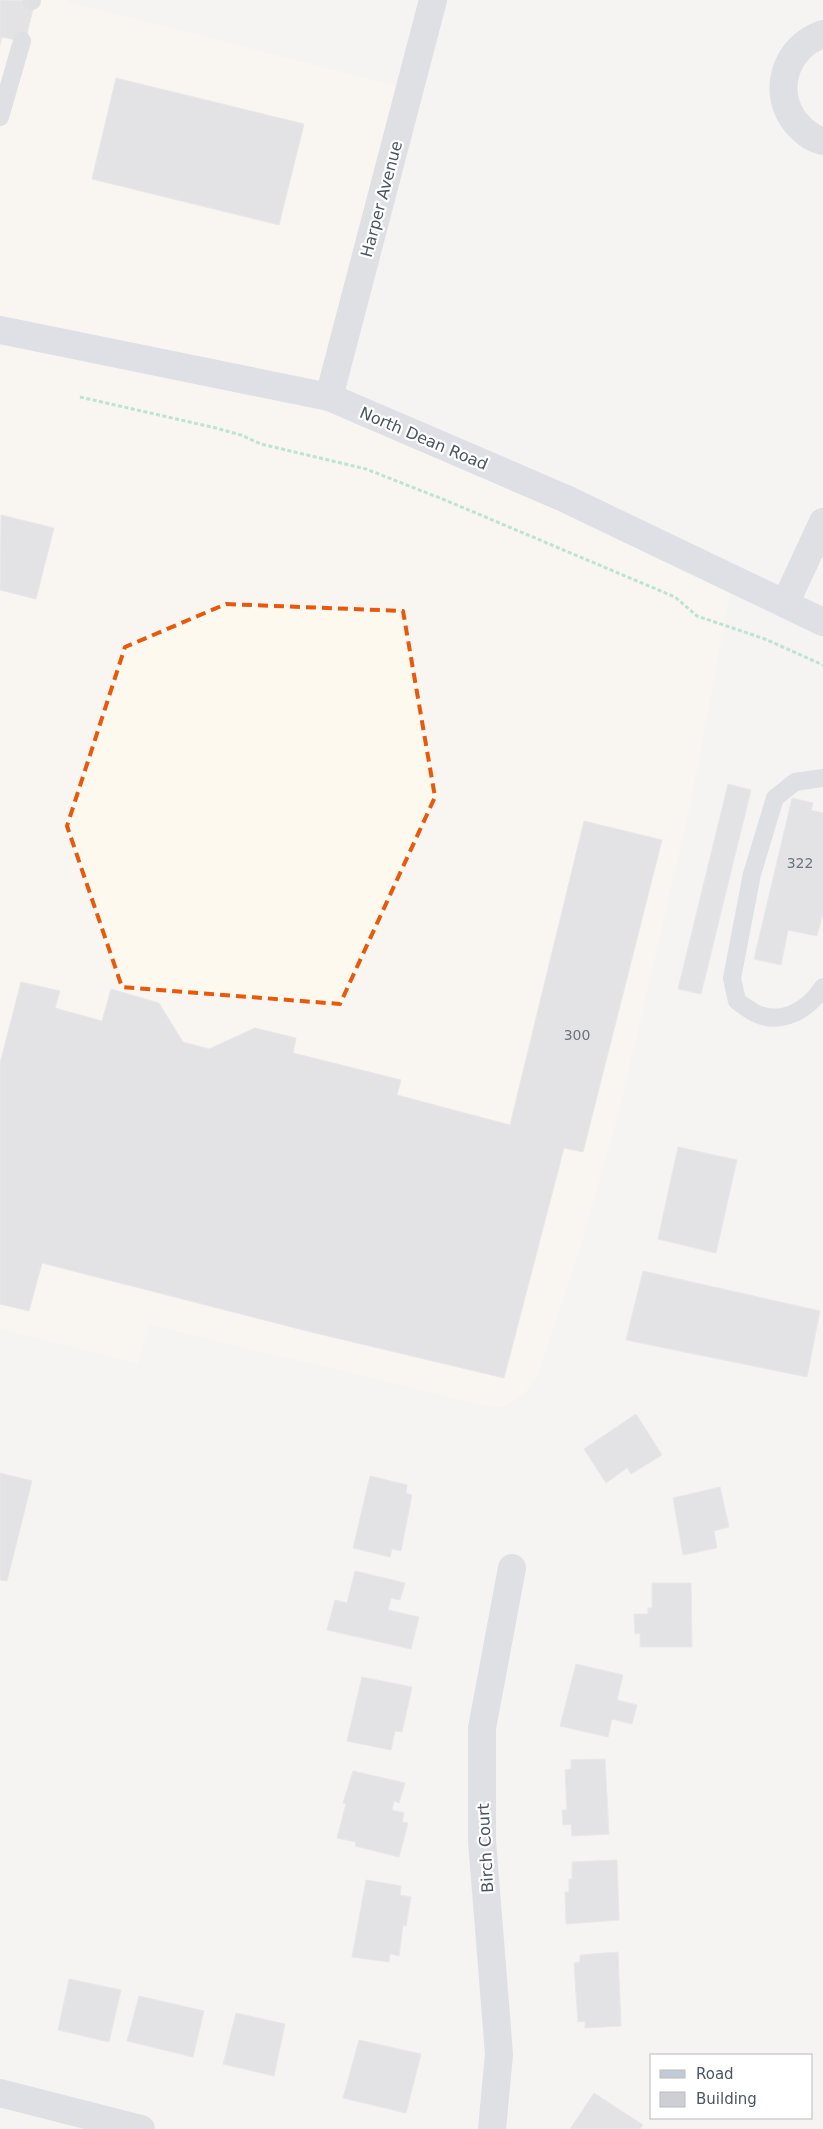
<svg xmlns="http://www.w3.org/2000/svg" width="823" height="2129" viewBox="0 0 823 2129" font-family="'DejaVu Sans',sans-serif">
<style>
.commercial{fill:#fdf9ef}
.building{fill:#cdcfd5;stroke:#d7d9de}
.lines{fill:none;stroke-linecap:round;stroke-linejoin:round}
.path{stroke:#7ad0a6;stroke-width:3;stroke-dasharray:4 2.5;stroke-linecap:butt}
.lane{stroke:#c1cad2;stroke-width:18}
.street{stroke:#c1cad2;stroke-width:28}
.secondary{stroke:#c1cbd6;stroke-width:28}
.marked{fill:none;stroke:#e8590c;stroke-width:4;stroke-dasharray:10 6;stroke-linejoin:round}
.labels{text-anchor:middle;stroke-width:4.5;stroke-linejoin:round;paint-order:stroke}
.number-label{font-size:14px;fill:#6b747e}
.street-label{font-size:16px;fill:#4a5661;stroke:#fff}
</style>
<rect width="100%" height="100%" fill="#f5f3f3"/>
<path class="commercial" d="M0,0H69V2L410,89L329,397L733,579L692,798L622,1101L580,1249L538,1375L523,1395L503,1407L483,1405L150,1325L138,1364L0,1329Z"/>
<path class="building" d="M0,0L35,1L25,42L2,37L0,45Z
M116,78L304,124L279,225L92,179Z
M1,515L54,528L36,599L0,590Z
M728,784L751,790L701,994L678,989Z
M792,798L813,803L811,810L823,813V913L817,936L788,930L781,965L754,959Z
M584,821L662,840L583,1152L564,1148L504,1378L311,1332L42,1263L29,1311L0,1304V1063L21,982L60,991L55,1008L102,1021L111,989L159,1003L183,1042L209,1049L255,1028L296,1038L293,1053L401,1080L397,1095L510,1125Z
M678,1147L737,1160L716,1253L658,1239Z
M643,1271L820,1311L807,1377L626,1340Z
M636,1414L662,1455L631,1474L627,1468L606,1483L584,1449Z
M0,1473L32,1481L7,1581L0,1580Z
M370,1476L407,1485L406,1493L412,1495L401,1551L392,1549L390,1557L353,1548Z
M720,1487L729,1527L714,1531L717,1548L683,1555L673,1498Z
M355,1571L405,1583L400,1600L391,1598L388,1610L419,1617L411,1649L327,1630L335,1600L347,1603Z
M652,1583H691L692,1647H640V1633L635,1634L634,1614H648V1608H652Z
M576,1664L623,1675L617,1700L637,1705L632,1724L612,1719L608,1737L560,1726Z
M362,1677L412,1687L402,1732L395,1731L391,1750L347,1741Z
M605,1759L609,1834L572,1836L571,1824L563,1825L562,1810H567L565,1770L571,1769V1760Z
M353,1771L405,1783L399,1803L394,1801L392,1810L404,1813L402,1822L408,1823L399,1857L355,1846L356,1842L337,1838L346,1804L343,1803Z
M617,1860L619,1920L566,1924L565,1892H569V1879H572V1862Z
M366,1880L401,1886L400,1895L411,1897L406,1926L403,1925L399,1956L390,1954L389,1962L352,1957Z
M618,1952L621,2026L585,2028V2021L578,2022L574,1963L580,1962V1955Z
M69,1979L121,1990L109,2042L58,2030Z
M139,1996L204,2011L193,2057L127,2041Z
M236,2013L285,2024L274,2076L223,2064Z
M359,2040L421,2054L406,2113L343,2098Z
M594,2093L643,2125L640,2129H570Z"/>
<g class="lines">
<path class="path" d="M80,397L216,428L241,435L261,444L366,469L445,500L675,597L697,616L765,639L823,665"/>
<path class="lane" d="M32,1V0
M0,117L22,41
M823,778L795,782L775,798L752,874L732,978L737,1001C743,1005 750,1011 757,1014C783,1025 809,1009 823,987"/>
<path class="street" d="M823,34C784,47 771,94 797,124C804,132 813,139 823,141
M329,397L433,0
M785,604L823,522
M0,2093L141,2129
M492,2129L499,2054L482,1841V1728L512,1568"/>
<path class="secondary" d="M0,330L329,397L564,498L823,622"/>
</g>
<path d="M0 0H823V2129H0ZM226,604L403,611L435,797L340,1004L122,987L67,826L125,647Z" fill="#f5f3f3" fill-opacity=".55" fill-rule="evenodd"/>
<path class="marked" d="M226,604L403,611L435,797L340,1004L122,987L67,826L125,647Z"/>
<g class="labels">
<g class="number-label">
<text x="800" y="868">322</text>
<text x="577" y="1040">300</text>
</g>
<g class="street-label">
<text transform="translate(381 199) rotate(-75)" y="6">Harper Avenue</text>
<text transform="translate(424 438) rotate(23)" y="6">North Dean Road</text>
<text transform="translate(485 1848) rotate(-93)" y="6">Birch Court</text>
</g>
</g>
<rect x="650" y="2054" width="162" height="65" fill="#ffffff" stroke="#b7bbc0"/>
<rect x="660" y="2070" width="25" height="8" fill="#c1cbd6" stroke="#b7bbc0"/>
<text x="696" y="2079" font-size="15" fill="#4a5661">Road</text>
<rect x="660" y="2092" width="25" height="15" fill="#cdcfd5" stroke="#b7bbc0"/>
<text x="696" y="2104" font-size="15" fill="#4a5661">Building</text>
</svg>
